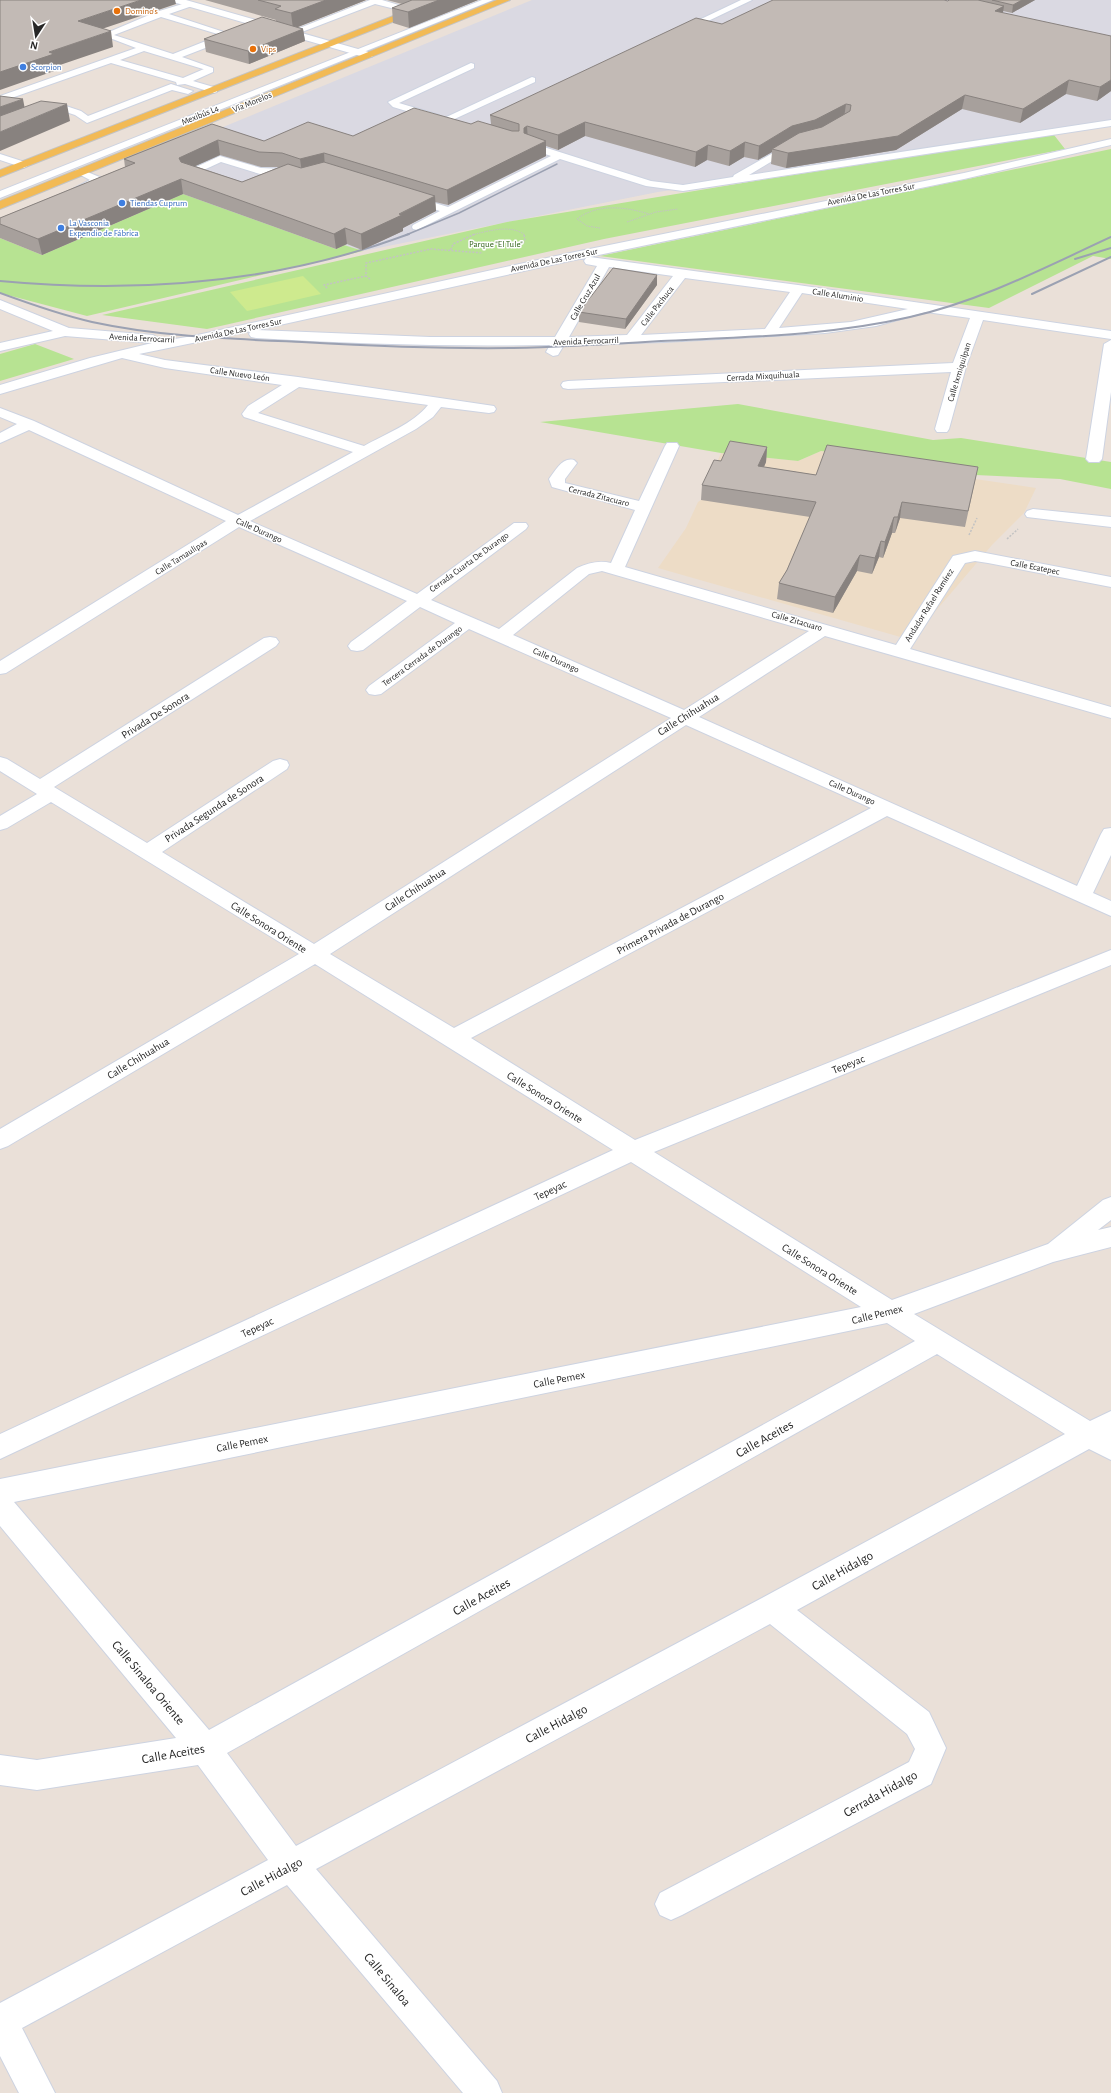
<svg xmlns="http://www.w3.org/2000/svg" width="1111" height="2093" viewBox="0 0 1111 2093" font-family="'Alegreya Sans',sans-serif">
<style>
.industrial{fill:#dad9e2}
.education{fill:#eddcc6}
.green{fill:#b7e392}
.pitch{fill:#ceea8e}
.lines{fill:none;stroke-linecap:round;stroke-linejoin:round}
.lane-casing{stroke:#cdd3e1;stroke-width:2}
.street-casing{stroke:#cdd3e1;stroke-width:2}
.primary-casing{stroke:#c3c3c3;stroke-width:2}
.path-far1{stroke:#c3c3c3;stroke-width:1;stroke-dasharray:1.5 1;stroke-linecap:butt}
.path{stroke:#c3c3c3;stroke-width:1.5;stroke-dasharray:2 1.5;stroke-linecap:butt}
.lane{fill:#fff;fill-rule:evenodd}
.street{fill:#fff;fill-rule:evenodd}
.primary{fill:#f2ba55;fill-rule:evenodd}
.rail-far1{stroke:#9ba1b2;stroke-width:1.5}
.rail{stroke:#9ba1b2;stroke-width:2}
.wall{fill:#a7a09c;fill-rule:evenodd}
.shaded-wall{fill:#88827f}
.building{fill:#c2bab5;stroke:#88827f}
.food-dot{fill:#e8710a;stroke:#fff;stroke-width:1.5}
.shop-dot{fill:#3f7fe0;stroke:#fff;stroke-width:1.5}
.labels{text-anchor:middle;stroke-width:3;stroke-linejoin:round;paint-order:stroke}
.far-food-label{font-size:9px;fill:#c56008;stroke:#fff;text-anchor:start}
.far-shop-label{font-size:9px;fill:#366cbe;stroke:#fff;text-anchor:start}
.far-street-label{font-size:9px;fill:#272727;stroke:#fff}
.far-park-label{font-size:9px;fill:#316318;stroke:#fff}
.street-label{font-size:11px;fill:#272727;stroke:#fff}
.near-street-label{font-size:13px;fill:#272727;stroke:#fff}
</style>
<rect width="100%" height="100%" fill="#eae0d8"/>
<path class="industrial" d="M532,0H1111V126L658,192L363,251L344,245L336,249L116,171Z"/>
<path class="education" d="M821,451L889,460L934,473L1036,488L1024,513L992,545L911,640L658,568L686,528L698,502L701,500L721,453L798,461Z"/>
<path class="green" d="M1054,135L1065,149L604,239L207,329L102,315L507,222L767,179Z
M1111,149V259L1093,256L989,308L600,256Z
M183,194L336,249L344,245L363,251L87,316L0,293V238L42,255Z
M35,344L74,359L0,381V354Z
M738,404L933,440L961,438L1111,462V489L1060,479L934,473L889,460L821,451L798,461L721,453L540,422Z"/>
<path class="pitch" d="M303,276L321,294L247,311L230,292Z"/>
<g class="lines">
<defs>
<path id="lane" d="M370,0H382L419,11L415,14L375,4L294,35L291,36L287,33Z
M482,0H493L0,198V191Z
M741,0H752L706,22L699,20Z
M189,2L193,4L192,6L169,14L233,35L231,38L182,57L213,68V72L193,81L217,88V92L214,93L185,84L177,85L176,82L111,63L0,102V96L136,48L102,35L156,12ZM161,17L221,35L173,54L114,35ZM144,51L203,69H204L183,78L120,60Z
M471,63L474,64V68L399,103L439,115V119H433L393,107L388,102Z
M532,77L535,78V82L448,122L445,123L440,120Z
M171,84L193,91L188,94L172,90L87,123L75,115L60,110L0,133V127L57,105L60,104L81,111L88,116Z
M1111,120V126L683,191L646,186L560,159L417,230L413,229L412,227L413,225L440,211L408,201L407,199L412,196L448,207L551,156L525,147V143L528,142L651,181L683,185L733,177L734,175L794,141L797,142V146L749,175Z
M0,154L28,163L29,165L24,168L0,160Z
M220,156L261,168L284,169L298,175L293,178L283,175L260,174L221,162L197,173L205,178L204,180H196L183,173Z
M80,169L102,178L103,180L81,193H73L72,191L73,189L90,180L75,172L76,170Z"/>
<path id="street" d="M171,0H186L372,53L373,55L372,57H364L173,2Z
M1111,139V145L964,179L565,262L257,330L430,337H555L597,266L586,264L584,261L586,258L590,257L798,285L1111,331V339L983,320L966,367L949,429L947,432H937L935,429L951,372L568,389L563,388L561,385L563,382L568,381L953,363L970,318L926,312L876,326L825,333L664,342L564,345L558,355L553,356L546,352L550,345C452,347 354,344 256,338L251,337L249,334L251,331L139,354L165,360L298,377L494,406L496,409L494,412L489,413L441,407L433,417L416,429L250,521L417,594L514,523H526L528,526L526,529L431,600L499,629L577,568C588,563 599,560 611,563L635,510L552,487L549,479C556,470 562,457 574,460L577,463L565,479V483L639,501L665,446L667,443H677L679,446L625,567L896,645L953,556L975,551L1111,577V587L988,563L975,561L965,563L910,649L1111,707V718L825,636L699,717L1077,886L1101,834L1104,829L1111,828V855L1093,893L1111,901V916L887,816L471,1038L635,1140L1111,950V965L654,1152L892,1300L1048,1244L1103,1200L1111,1197V1220L1098,1230L1111,1227V1247L1053,1262L914,1314L1090,1421L1111,1411V1460L1089,1449L797,1610L929,1712L946,1748L931,1784L682,1915L671,1920L660,1915L655,1904L660,1893L909,1762L915,1749L907,1734L770,1624L316,1869L497,2081L502,2093H463L287,1885L22,2028L55,2093H19L0,2056V2003L268,1860L198,1765L37,1790L0,1785V1755L37,1760L176,1738L0,1526V1479L861,1307L631,1162L0,1459V1434L613,1150L315,964L8,1146L0,1149V1129L299,954L51,802L7,828L0,830V816L37,794L0,771V757L7,759L40,779L264,638L270,637L276,638L279,642L276,646L54,787L147,843L273,761L280,759L287,761L289,765L287,769L162,852L314,944L671,718L469,629L381,694L375,695L369,694L366,690L369,686L455,623L420,607L363,650L357,651L351,650L348,646L351,642L407,601L239,527L6,673L0,674V661L226,521L29,430L0,443V433L17,424L0,417V408L34,421L238,515L353,452L244,417L242,414L248,406L282,385L165,368L122,358L0,394V385L90,358L152,343L65,336L0,351V343L53,331L0,309V300L69,328L153,335L160,339L156,342L193,336L565,254L964,173ZM609,267L673,276L627,335L569,337ZM685,278L790,292L765,329L641,335ZM802,293L908,309L851,322L779,328ZM299,387L428,405C413,424 385,434 364,446L258,413ZM602,571L809,631L684,710L513,635L589,574ZM686,725L871,808L454,1028L330,954ZM887,1323L915,1341L209,1730L14,1502ZM937,1354L1065,1434L762,1598L296,1846L227,1753Z
M1111,340V392L1102,459L1099,462H1089L1086,459L1104,344Z
M1033,509L1111,517V527L1027,517L1025,514L1027,511Z"/>
<path id="primary" d="M434,0H448L0,177V170Z
M497,0H510L0,209V201Z"/>
</defs>
<use href="#lane" class="lane-casing"/>
<use href="#street" class="street-casing"/>
<use href="#primary" class="primary-casing"/>
<path class="path-far1" d="M627,222L656,212L678,209
M600,228L587,226L577,219C598,203 626,207 649,214
M472,235C488,231 511,224 525,235"/>
<path class="path" d="M520,245L525,241L524,234
M451,250L453,244L475,234
M370,279L366,276V263L431,249L483,253
M327,288L324,285L366,276
M969,535L977,518
M1007,539L1018,529"/>
<use href="#lane" class="lane"/>
<use href="#street" class="street"/>
<use href="#primary" class="primary"/>
<path class="rail-far1" d="M406,235L459,213L557,164"/>
<path class="rail" d="M1075,259L1111,248
M0,281C138,294 278,283 409,234
M0,293C30,304 61,315 92,322C161,337 232,339 302,342C372,346 443,349 513,348C562,347 612,344 661,341C744,337 828,336 910,317C981,301 1046,267 1111,237
M1032,294L1111,257"/>
</g>
<path class="wall" d="M205,0H366L297,27L303,29L305,41L249,64L206,52L204,39L276,21V20Z
M387,0H478L409,28L393,23L392,8L402,4Z
M949,0H1035L1012,13L1003,11V13L1111,91L1097,101L1066,94L1020,123L962,109L896,150L786,168L771,164L772,152L758,160L744,157L729,166L707,160L695,167L585,136L558,150L546,146V156L448,205L435,202L436,211L403,228V231L362,250L347,244L336,249L183,194L42,255L0,238V218L125,167L124,159L212,124L264,141L353,136L471,124H491L490,115L722,24L948,1ZM220,155L261,167H279L242,182L195,166Z
M657,285L625,329L579,322V312Z
M767,447L766,462L764,467L816,475L978,467L965,527L900,518L895,533H892L883,558L879,557L872,574L857,571L833,613L777,599L779,583L787,570L810,517L701,500L702,485Z"/>
<path class="shaded-wall" d="M141,0H175L176,4L81,36L78,21Z
M326,0H366L293,29L291,13Z
M439,0H478L409,28L408,12Z
M1022,0H1035L1012,13L1013,5Z
M1004,6L1002,19L995,11Z
M303,29L305,41L249,64L248,51Z
M111,31L113,47L57,66V70L0,90V72L49,52Z
M1069,80L1066,94L1020,123L1023,109Z
M1111,80V91L1097,101L1100,87Z
M965,95L962,109L896,150L786,168L788,153Z
M23,99L26,115L0,125V107Z
M67,104L70,121L0,151V132Z
M846,104L844,118L772,149V152L758,160L759,146L792,126Z
M585,122V136L558,150V135Z
M527,126L528,141L524,142V128Z
M218,140L220,155L182,172L179,158Z
M546,141V156L448,205L447,190Z
M745,142L744,157L729,166L730,151Z
M708,145L707,160L695,167L696,152Z
M324,153L325,168L302,173L300,159Z
M181,179L183,194L42,255L38,239Z
M435,196L436,211L403,228V231L362,250L361,234Z
M345,228L347,244L336,249L334,234Z
M657,275V285L625,329L626,319Z
M767,447L766,462L757,482L758,466Z
M902,502L900,518L895,533L898,517Z
M894,517L892,533L883,558L885,542Z
M881,541L879,557L872,574L875,558Z
M860,555L857,571L833,613L835,597Z"/>
<path class="building" d="M0,0H141L78,21L111,31L49,52L54,54L0,72Z
M258,0H326L291,13L275,9L281,6Z
M412,0H439L408,12L392,8Z
M773,0H944L948,1L949,0H978L1004,6L995,11L1111,36V80L1100,87L1069,80L1023,109L965,95L898,136L788,153L772,149L799,133L822,127L850,111L851,105L846,104L815,120L792,126L759,146L745,142L730,151L708,145L696,152L585,122L558,135L527,126L524,128V133L546,141L447,190L324,153L300,159L282,153L259,152L218,140L179,158L181,162L242,182L288,164L301,168L324,162L435,196L399,214L402,215L361,234L345,228L334,234L181,179L38,239L0,224V218L135,163L124,159L212,124L264,141L308,122L353,136L414,108L471,124L478,121L512,131H519V124L490,115L696,18L722,24Z
M992,0H1022L1013,5Z
M262,17L303,29L248,51L204,39Z
M0,96L23,99L0,107Z
M41,101L67,104L0,132V116Z
M613,268L657,275L626,319L579,312Z
M730,441L767,447L758,466L816,475L827,445L978,467L968,511L902,502L898,517H894L885,542L881,541L875,558L860,555L835,597L779,583L787,570L816,502L702,485L714,460L721,461Z"/>
<g class="food-dot">
<circle cx="117" cy="11" r="4"/>
<circle cx="253" cy="49" r="4"/>
</g>
<g class="shop-dot">
<circle cx="23" cy="67" r="4"/>
<circle cx="122" cy="203" r="4"/>
<circle cx="61" cy="228" r="4"/>
</g>
<g class="labels">
<g class="far-food-label">
<text x="125" y="14">Domino's</text>
<text x="261" y="52">Vips</text>
</g>
<g class="far-shop-label">
<text x="31" y="70">Scorpion</text>
<text x="130" y="206">Tiendas Cuprum</text>
<text x="69" y="226">La Vasconia<tspan x="69" dy="10">Expendio de Fábrica</tspan></text>
</g>
<g class="far-street-label">
<text transform="translate(252 102) rotate(-22)" y="3">Vía Morelos</text>
<text transform="translate(200 115) rotate(-22)" y="3">Mexibús L4</text>
<text transform="translate(871 194) rotate(-11)" y="3">Avenida De Las Torres Sur</text>
<text transform="translate(554 260) rotate(-12)" y="3">Avenida De Las Torres Sur</text>
<text transform="translate(838 295) rotate(9)" y="3">Calle Aluminio</text>
<text transform="translate(585 297) rotate(-60)" y="3">Calle Cruz Azul</text>
<text transform="translate(657 306) rotate(-52)" y="3">Calle Pachuca</text>
<text transform="translate(238 330) rotate(-12)" y="3">Avenida De Las Torres Sur</text>
<text transform="translate(142 338) rotate(3)" y="3">Avenida Ferrocarril</text>
<text transform="translate(586 341) rotate(-2)" y="3">Avenida Ferrocarril</text>
<text transform="translate(959 372) rotate(-73)" y="3">Calle Ixmiquilpan</text>
<text transform="translate(240 374) rotate(8)" y="3">Calle Nuevo León</text>
<text transform="translate(763 376) rotate(-3)" y="3">Cerrada Mixquihuala</text>
<text transform="translate(599 496) rotate(14)" y="3">Cerrada Zitacuaro</text>
<text transform="translate(259 530) rotate(24)" y="3">Calle Durango</text>
<text transform="translate(181 557) rotate(-32)" y="3">Calle Tamaulipas</text>
<text transform="translate(469 562) rotate(-36)" y="3">Cerrada Cuarta De Durango</text>
<text transform="translate(1035 567) rotate(11)" y="3">Calle Ecatepec</text>
<text transform="translate(929 605) rotate(-58)" y="3">Andador Rafael Ramírez</text>
<text transform="translate(797 621) rotate(16)" y="3">Calle Zitacuaro</text>
<text transform="translate(422 656) rotate(-36)" y="3">Tercera Cerrada de Durango</text>
<text transform="translate(556 660) rotate(24)" y="3">Calle Durango</text>
<text transform="translate(852 792) rotate(24)" y="3">Calle Durango</text>
</g>
<g class="far-park-label">
<text x="496" y="247">Parque "El Tule"</text>
</g>
<g class="street-label">
<text transform="translate(688 714) rotate(-32)" y="4">Calle Chihuahua</text>
<text transform="translate(155 715) rotate(-32)" y="4">Privada De Sonora</text>
<text transform="translate(214 808) rotate(-33)" y="4">Privada Segunda de Sonora</text>
<text transform="translate(415 889) rotate(-33)" y="4">Calle Chihuahua</text>
<text transform="translate(670 923) rotate(-28)" y="4">Primera Privada de Durango</text>
<text transform="translate(269 927) rotate(32)" y="4">Calle Sonora Oriente</text>
<text transform="translate(138 1058) rotate(-31)" y="4">Calle Chihuahua</text>
<text transform="translate(848 1064) rotate(-22)" y="4">Tepeyac</text>
<text transform="translate(545 1097) rotate(32)" y="4">Calle Sonora Oriente</text>
<text transform="translate(550 1190) rotate(-25)" y="4">Tepeyac</text>
<text transform="translate(820 1269) rotate(32)" y="4">Calle Sonora Oriente</text>
<text transform="translate(877 1314) rotate(-14)" y="4">Calle Pemex</text>
<text transform="translate(257 1327) rotate(-25)" y="4">Tepeyac</text>
<text transform="translate(559 1379) rotate(-11)" y="4">Calle Pemex</text>
<text transform="translate(242 1443) rotate(-11)" y="4">Calle Pemex</text>
</g>
<g class="near-street-label">
<text transform="translate(764 1438) rotate(-29)" y="5">Calle Aceites</text>
<text transform="translate(842 1570) rotate(-29)" y="5">Calle Hidalgo</text>
<text transform="translate(481 1596) rotate(-29)" y="5">Calle Aceites</text>
<text transform="translate(149 1682) rotate(50)" y="5">Calle Sinaloa Oriente</text>
<text transform="translate(556 1723) rotate(-28)" y="5">Calle Hidalgo</text>
<text transform="translate(173 1753) rotate(-10)" y="5">Calle Aceites</text>
<text transform="translate(880 1793) rotate(-29)" y="5">Cerrada Hidalgo</text>
<text transform="translate(271 1876) rotate(-28)" y="5">Calle Hidalgo</text>
<text transform="translate(388 1979) rotate(50)" y="5">Calle Sinaloa</text>
</g>
</g>
<g transform="translate(36 36) rotate(192)" stroke="#ffffff" stroke-width="3" paint-order="stroke">
<path d="M0-3L7 15L0 10L-7 15Z" fill="#272727"/>
<text y="-6" font-size="11" font-weight="bold" text-anchor="middle" fill="#272727">N</text>
</g>
</svg>
